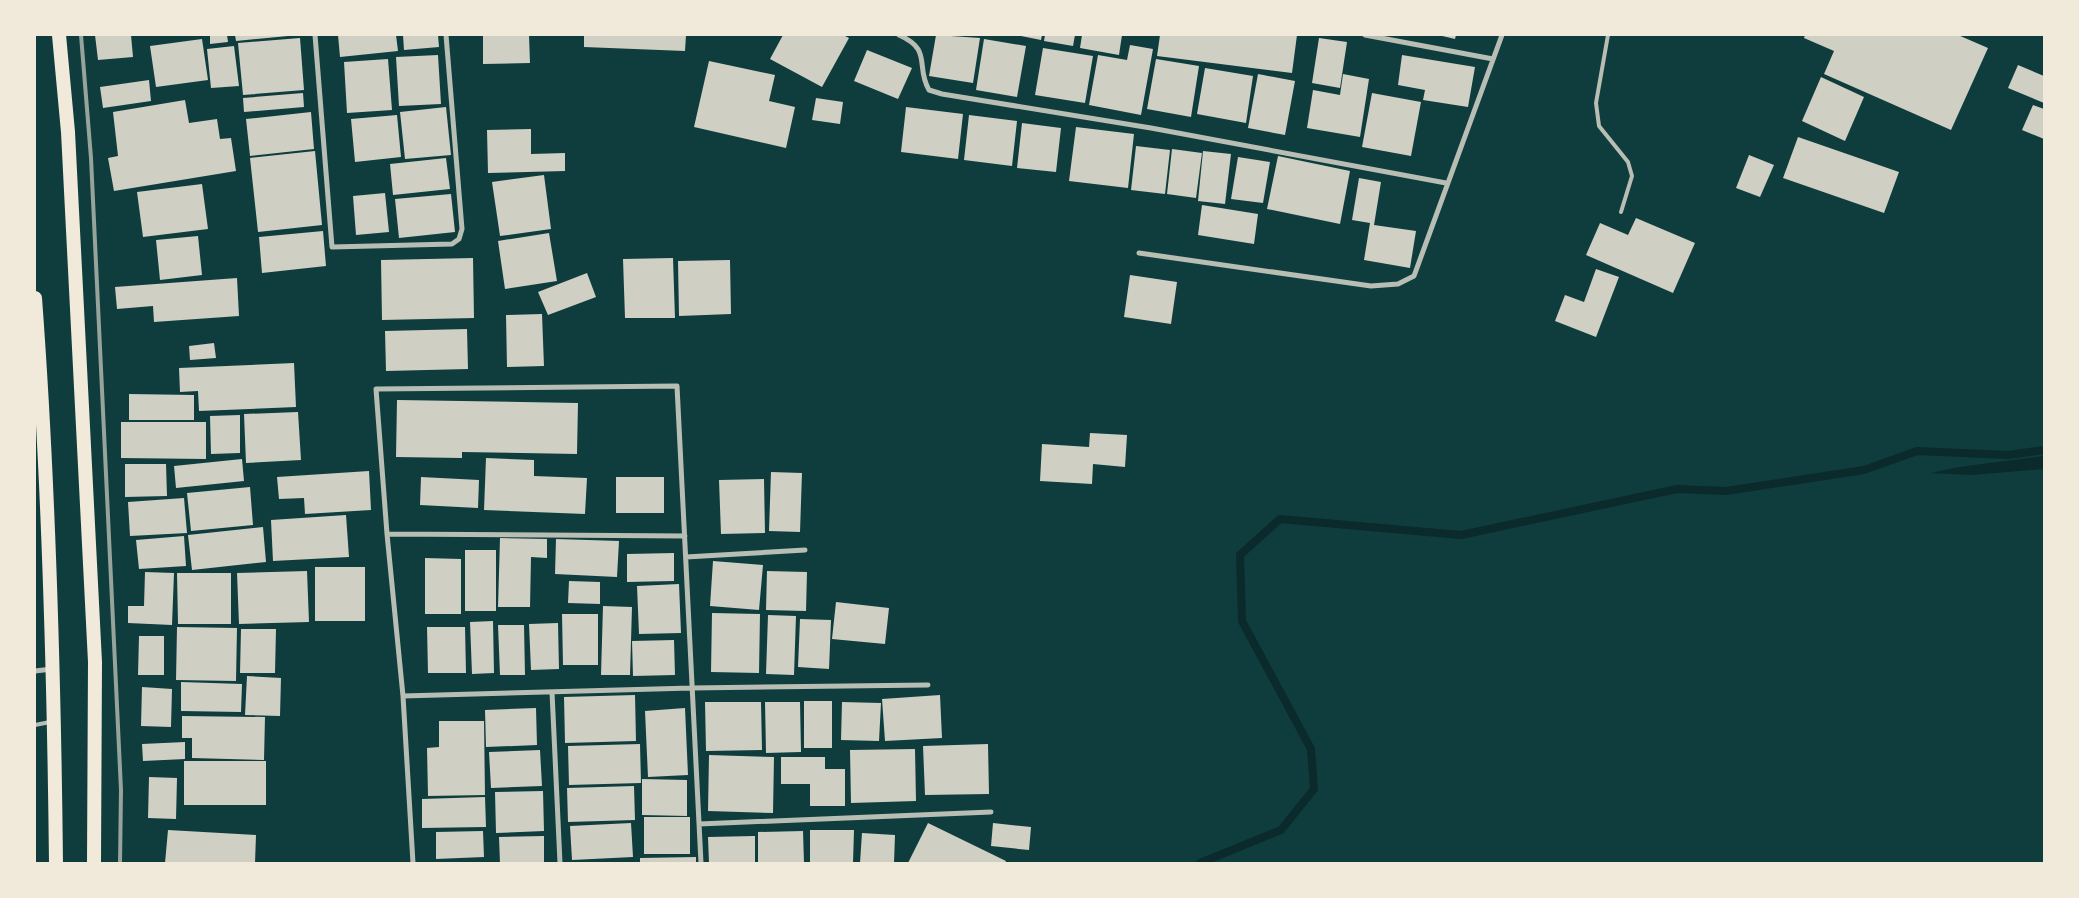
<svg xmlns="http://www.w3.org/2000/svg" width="2079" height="898" viewBox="0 0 2079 898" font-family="'Times New Roman',serif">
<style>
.water{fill:#0a2a2b}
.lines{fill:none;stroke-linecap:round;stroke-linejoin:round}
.stream{stroke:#0a2a2b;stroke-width:8}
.building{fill:#cfcfc3}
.service{stroke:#b8beb3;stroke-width:4}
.minor{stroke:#b8beb3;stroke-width:5}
.trunk{stroke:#f1e9da;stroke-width:14}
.rail{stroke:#97a49c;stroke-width:4}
</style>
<rect width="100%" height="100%" fill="#0f3d3e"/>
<path class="water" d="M2044,456V469L1971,475L1931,473L1959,467Z"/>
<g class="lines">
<path class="stream" d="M1200,863L1281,830L1314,789L1311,749L1242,621L1240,555L1280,519L1461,535L1677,489L1726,491L1864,470L1917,451L2008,455L2044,450"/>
</g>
<path class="building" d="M95,35H131L133,57L98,60Z
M210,35H227L228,42L210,44Z
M235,35H287L288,36L236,41Z
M338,35H396L398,51L340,57Z
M403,35H438L439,47L404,50Z
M483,35H529L530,63L483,64Z
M584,35H686L685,51L584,47Z
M783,35H843L849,38L822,87L770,59Z
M936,35L980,38L973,83L929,76Z
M1016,35H1042L1041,40Z
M1045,35H1075L1073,46L1044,41Z
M1082,35H1122L1119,55L1080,48Z
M1160,35H1297L1292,73L1157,56Z
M1438,35H1456L1455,39Z
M1805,35H1958L1988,48L1951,130L1824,74L1834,51L1804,38Z
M300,38L304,90L243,95L238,43Z
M1319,38L1347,42L1340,88L1312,83Z
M202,39L208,80L156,87L150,46Z
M984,39L1026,46L1017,97L976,90Z
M1130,45L1153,49L1141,115L1089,105L1098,55L1127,60Z
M234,46L239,86L211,88L207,49Z
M1043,48L1093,56L1085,103L1035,95Z
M867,50L912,68L898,99L854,81Z
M438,55L441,104L399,106L396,57Z
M1402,55L1475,67L1468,107L1423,100L1425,90L1398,85Z
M388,59L392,110L347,113L344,62Z
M1156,59L1199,66L1191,117L1147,109Z
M709,61L775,75L769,101L795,107L786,148L694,127Z
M2018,65L2044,76V103L2008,88Z
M1205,68L1253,76L1246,123L1197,114Z
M1258,74L1295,81L1285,135L1248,128Z
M1343,74L1369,79L1360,137L1307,128L1313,90L1340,95Z
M1821,77L1864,97L1845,141L1802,121Z
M149,80L151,101L103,108L100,87Z
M303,93L304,107L244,112L243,98Z
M1372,93L1421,102L1411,156L1362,147Z
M816,98L843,102L840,124L812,120Z
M185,100L189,123L217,119L220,139L231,138L236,171L114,191L108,158L118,156L113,112Z
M2033,105L2044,109V139L2022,130Z
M446,107L451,155L405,159L400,112Z
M906,107L963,114L958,159L901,152Z
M311,112L314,149L250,156L246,119Z
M397,115L401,157L355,162L351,119Z
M969,115L1017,121L1012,166L964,160Z
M1022,123L1061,128L1056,172L1017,168Z
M1076,127L1134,134L1128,188L1069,181Z
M531,129V154L565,153V171L488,173L487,130Z
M1798,137L1899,172L1884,213L1783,178Z
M1136,146L1170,150L1165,194L1131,190Z
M1172,149L1202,153L1196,198L1167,194Z
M315,151L322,225L258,232L250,158Z
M1203,151L1231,154L1225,204L1198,201Z
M1749,155L1774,165L1760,197L1736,188Z
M1278,156L1350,171L1340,224L1267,209Z
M1238,157L1270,162L1263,203L1231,199Z
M446,158L450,189L393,195L390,164Z
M544,175L551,229L500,236L492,182Z
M1359,178L1381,182L1374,225L1416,231L1410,268L1364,260L1370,223L1352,220Z
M202,184L208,229L143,237L137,192Z
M385,193L389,232L356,235L353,196Z
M451,194L455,232L399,238L395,199Z
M1202,205L1258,214L1254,244L1198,235Z
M1636,218L1695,243L1673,293L1586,255L1600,223L1628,235Z
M323,231L326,266L262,273L259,237Z
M549,233L557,281L505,289L498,241Z
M198,236L202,275L160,280L156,240Z
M473,258L474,318L382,320L381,260Z
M673,258L675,318H625L623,259Z
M730,260L731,314L679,316L678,261Z
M1596,269L1619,277L1596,337L1555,321L1565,295L1584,302Z
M587,273L596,297L548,315L538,292Z
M1130,275L1177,282L1171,324L1124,317Z
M237,278L239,316L154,322L153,306L117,309L115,287Z
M542,314L544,366L507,367L506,315Z
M467,329L468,369L386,371L385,331Z
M214,343L216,358L190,360L189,346Z
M294,363L296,407L199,411L198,391L180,392L179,368Z
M129,394L194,395V420H129Z
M397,400L578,403L577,454L462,452V458L396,457Z
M298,412L301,460L246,463L244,414Z
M240,415V453L211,454L210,416Z
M121,422H206V459L121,458Z
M1090,433L1127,435L1125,467L1093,464L1092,484L1040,481L1042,444L1089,447Z
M486,458L534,460V476L587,478L585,514L484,510Z
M242,459L244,481L176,488L174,466Z
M125,464H166L167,496L125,497Z
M369,471L371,510L305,514L304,498L279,499L277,477Z
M771,472L802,473L800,532L769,531Z
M421,477L479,480L478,508L420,505Z
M616,477H664V513H616Z
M764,479L765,533L721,534L719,480Z
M250,487L253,525L191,531L187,493Z
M184,498L187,533L130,536L128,502Z
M346,515L349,557L273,561L271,520Z
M263,527L266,562L192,570L188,535Z
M184,536L186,566L139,569L136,540Z
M500,538L547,539V558L531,557L530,607H498Z
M556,539L619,541L617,577L555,574Z
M465,550H496V611H465Z
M674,553V581L627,582V554Z
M425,558L461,559V614H425Z
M713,561L763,565L759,610L710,606Z
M315,567H365V621H315Z
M307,571L309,622L239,624L237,573Z
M767,571L807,572L806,611L766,610Z
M145,572L174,573L172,625L128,623V606H144Z
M177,573H231V624H178Z
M569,581L600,582V604L568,603Z
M679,584L681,633L639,634L637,586Z
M836,602L889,608L885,644L832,639Z
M603,606L632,607L630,675H601Z
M712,613L760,614L759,673L711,672Z
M562,614H598V665H563Z
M768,615L796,616L794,675L766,674Z
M800,619L831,620L829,669L798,667Z
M493,621L494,673L472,674L470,622Z
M558,623L559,669L531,670L529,624Z
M498,625H524L525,675H500Z
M177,627L237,628L236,681L176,680Z
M427,627H465L466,673H428Z
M241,629H276L275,673H240Z
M139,636H164V675H138Z
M674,640L675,675L633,676L632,641Z
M247,676L281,678L280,716L245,715Z
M181,682L242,684L241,712L181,711Z
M142,687L172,689L171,727L141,726Z
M635,695L636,741L565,743L564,697Z
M940,695L942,738L885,741L882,699Z
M804,701H832V748H804Z
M705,702H761L762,750L706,751Z
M765,702H800L801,752L766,753Z
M842,702L881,703L879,741L841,740Z
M536,708L537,745L486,747L485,710Z
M685,708L688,775L648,777L645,711Z
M182,716L265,717L264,760L192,758V738H182Z
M439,721H484L485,795L428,796L427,748L439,747Z
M185,742V759L143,761L142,744Z
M640,744L641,783L569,785L568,746Z
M988,744L989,794L925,795L923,746Z
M915,749L916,801L851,803L850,750Z
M540,750L542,786L491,788L489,752Z
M709,755L774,757L773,813L708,811Z
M781,757H825V769H845V806H810V784H781Z
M184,761H266V805H184Z
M149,777L177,778L176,819L148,818Z
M642,779L687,780V816L642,815Z
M634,786L635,820L568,822L567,788Z
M543,791L544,831L496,833L495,792Z
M485,797L486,827L422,828V799Z
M644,817H690V854H644Z
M631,823L633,857L572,860L570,826Z
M928,823L1006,861L1005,863H908Z
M993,823L1031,827L1029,850L991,846Z
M168,830L256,835L255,863H165Z
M810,830H854L853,863H810Z
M483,831L484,857L436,859V832Z
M803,831L804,863H758V832Z
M862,833L895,835L894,863H860Z
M544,836V863H500L499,837Z
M755,836V863H709L708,837Z
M696,857V863H640V858Z"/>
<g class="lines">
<path class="service" d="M1608,35L1596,103L1599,126L1628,162L1632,176L1621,212
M35,725L50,722"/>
<path class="minor" d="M315,35L332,247L452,244L459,239L462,229L446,35
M899,35C933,50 915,66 929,90L942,94L1151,128L1446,183
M1365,35L1493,59
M1139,253L1371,286L1398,284L1414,276L1502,35
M387,534L685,536
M686,557L805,550
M35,671L52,669
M552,692L560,863
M403,696L692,688L928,685
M699,824L991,812
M413,863L403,696L387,534L376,389L677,386L701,863"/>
<path class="trunk" d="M59,35L68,132L95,662L94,863
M35,298C49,486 54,675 56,863"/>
<path class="rail" d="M81,35L91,158L121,790L120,863"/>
</g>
<rect width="2079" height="898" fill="none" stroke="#f1e9da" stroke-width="72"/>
</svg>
